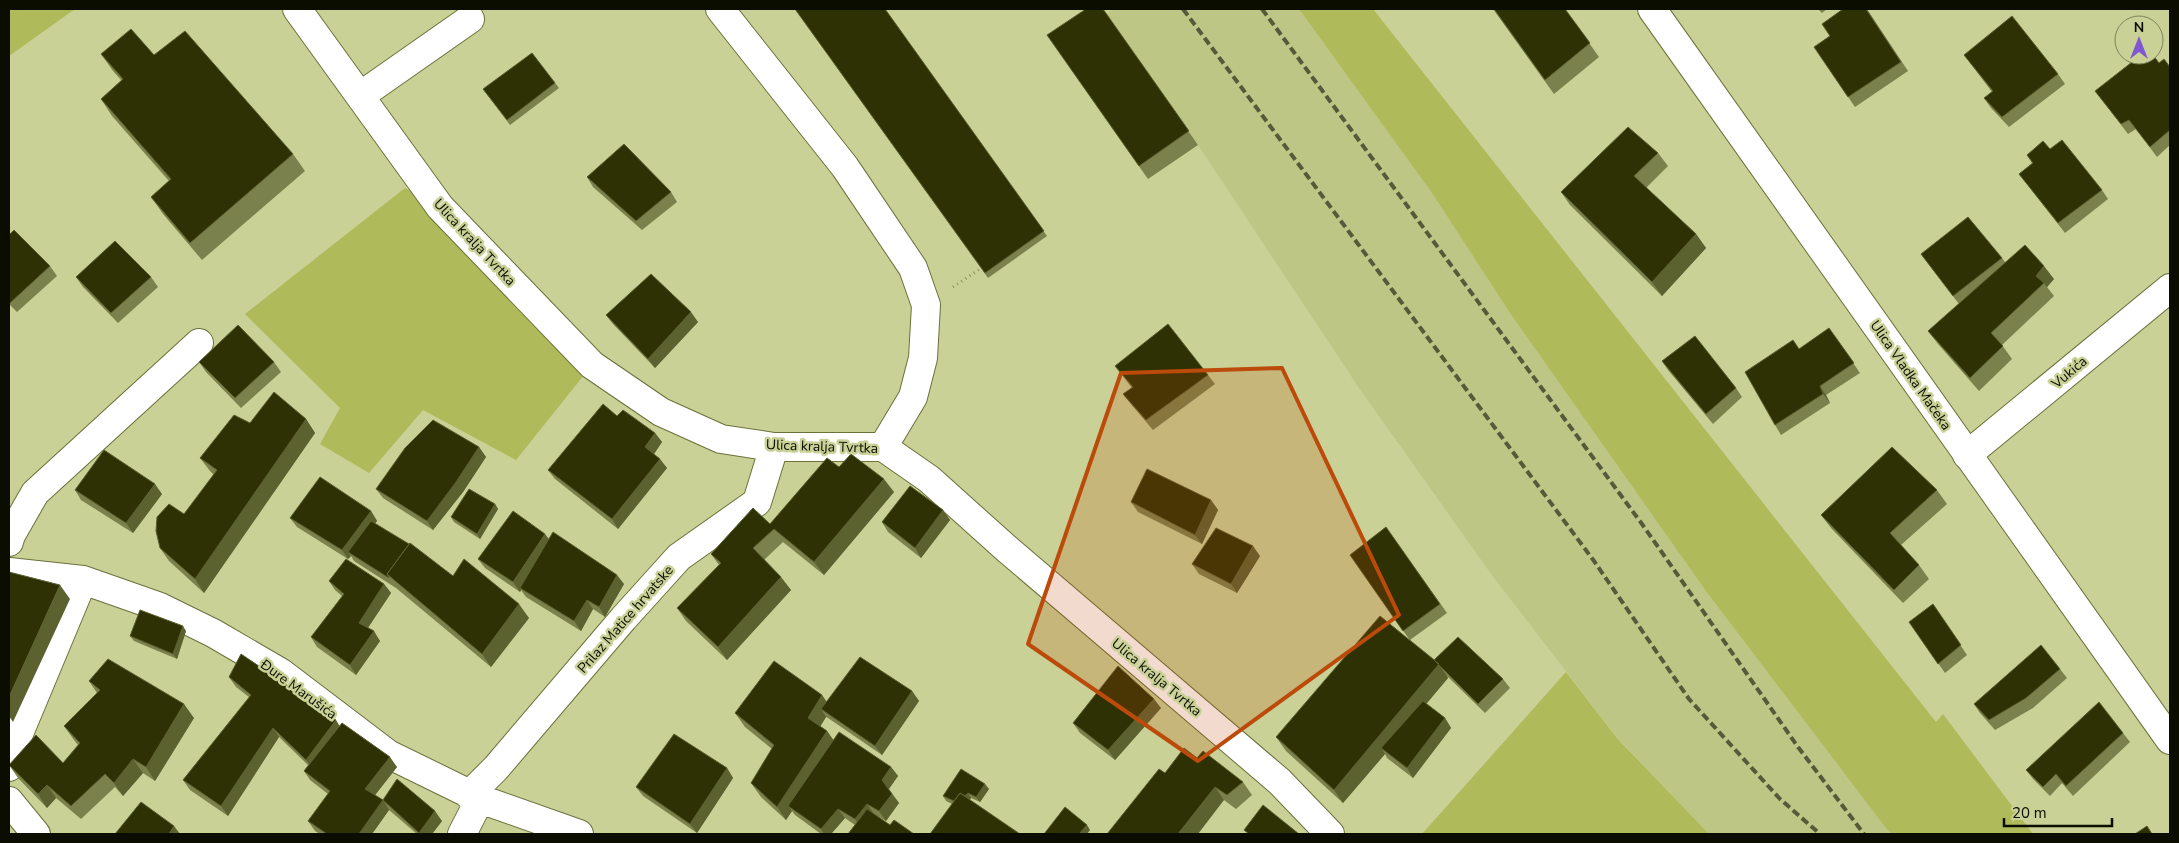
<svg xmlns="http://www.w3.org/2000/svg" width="2179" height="843" viewBox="0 0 2179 843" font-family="'Nunito Sans',sans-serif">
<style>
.built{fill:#bdc684}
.green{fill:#afba5b}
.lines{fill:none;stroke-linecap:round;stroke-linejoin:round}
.minor-casing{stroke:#6b713a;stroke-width:30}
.major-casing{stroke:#6b713a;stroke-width:30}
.path{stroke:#8d9467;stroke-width:3;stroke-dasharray:1 4;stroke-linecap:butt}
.minor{stroke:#fff;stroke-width:28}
.major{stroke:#fff;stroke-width:28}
.rail{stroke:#565a3b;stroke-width:4;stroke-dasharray:8 4;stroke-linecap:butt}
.wall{fill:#7b814d}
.shaded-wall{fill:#5c6130}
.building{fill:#2d3104;stroke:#5c6130}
.marked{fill:#bc4a0a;fill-opacity:0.2;stroke:#bc4a0a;stroke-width:4;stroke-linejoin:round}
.labels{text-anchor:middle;stroke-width:5;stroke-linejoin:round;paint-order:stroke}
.street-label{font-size:14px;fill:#0b0d00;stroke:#c9d196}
</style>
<rect width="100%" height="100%" fill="#c9d196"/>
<path class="built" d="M1112,9H1299L1432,193L1510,313L1892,834H1709L1617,737L1494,578L1359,388L1198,145L1107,14Z"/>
<path class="green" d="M9,9H75L9,56Z
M1299,9H1373L1936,722L1943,714L2033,834H1892L1886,828L1706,591L1510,313L1432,193Z
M405,188L440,207L592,365L516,460L423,410L369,473L320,444L340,408L245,314Z
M1566,672L1617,738L1709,834H1422Z"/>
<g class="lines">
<defs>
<path id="minor" d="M297,9L440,207L592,365L661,412L721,439L774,447H883L929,479L1007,549L1279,781L1330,834
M720,9L845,167L913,268L926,305L923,358L913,397L883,447
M360,96L470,19
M1967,455L2170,288
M9,542L11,535L35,493L199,343
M9,572L83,580L160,607L213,633L280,672L388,754L480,799L579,834
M9,767L15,743L83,580
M469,795L496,768L623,619L679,557L757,502L774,447
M9,801L36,834
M462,834L480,799"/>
<path id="major" d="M1652,9L2170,740"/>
</defs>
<use href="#minor" class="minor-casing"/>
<use href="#major" class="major-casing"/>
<path class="path" d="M953,287L983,267"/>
<use href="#minor" class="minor"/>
<use href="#major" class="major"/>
<path class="rail" d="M1183,9L1594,561L1689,699L1780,799L1820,834
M1262,9L1642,524L1798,747L1864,834"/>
</g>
<path class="wall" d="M795,9H885L1047,236L988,278Z
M1103,9L1198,145L1148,179L1047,35Z
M1493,9H1565L1599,57L1554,94Z
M1818,9H1827L1822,13Z
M1867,9L1908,71L1855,107L1814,47Z
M532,53L559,88L510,125L483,89Z
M101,54L154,55L293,154L305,171L202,260L163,214L151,197L169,181L112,116L101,99L122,81L113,71Z
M1964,55L2058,74L2065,84L2009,127L1991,108L1984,98L1992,92Z
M2159,63L2170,67V145L2157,157L2136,129L2128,134L2095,91Z
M2050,149L2102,190L2108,199L2065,233L2019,174L2032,163L2027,155Z
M1658,153L1668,166L1646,188L1696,234L1706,248L1662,296L1570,205L1561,192Z
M587,177L671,192L677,202L642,230L593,187Z
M9,235L50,266L57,276L17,312L9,304Z
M1921,254L2002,258L2005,262L2054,279L2047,287L2054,296L2002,345L2012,359L1979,391L1938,344L1928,331L1959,304Z
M76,277H151L158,287L118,323L83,287Z
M606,315L698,322L655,368L613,324Z
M1829,328L1860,373L1826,395L1830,403L1781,435L1775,425L1799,349Z
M1662,361L1736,388L1742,397L1713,424L1668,370Z
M199,362H274L281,372L241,408L206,372Z
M1115,366L1208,375L1215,384L1153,430L1130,403L1123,394L1132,388Z
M617,416L655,433L662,442L654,454L667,468L618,529L555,479L548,470Z
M306,419L315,433L204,593L169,561L160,548L214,475L210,471L200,458L250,423Z
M479,447L486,457L463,492L433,530L383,498L376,489Z
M839,467L894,492L824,575L783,542L764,560L791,590L727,660L686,621L677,608L719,565L711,554L770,524Z
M75,490L162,494L133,533L81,500Z
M1937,490L1947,504L1901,545L1919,565L1929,579L1903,603L1831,528L1821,515Z
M1211,500L1218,510L1202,544L1138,512L1131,502Z
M495,504L498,509L480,539L454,522L451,517Z
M943,510L950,520L921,558L888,532L882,522Z
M371,511L377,521L375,523L453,576L529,618L491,667L396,588L354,561L351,556L348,559L297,527L290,518Z
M1386,527L1447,613L1410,640L1435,660L1503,679L1510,688L1485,713L1447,676L1448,678L1426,704L1445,718L1451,728L1413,778L1387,758L1385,754L1343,803L1286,751L1276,737L1409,639L1350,555Z
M549,539L624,584L605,617L593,609L581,631L526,597L521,590L520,592L485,568L478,559Z
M1260,556L1237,593L1199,574L1192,564Z
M329,581L384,584L391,593L368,628L380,641L356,675L317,647L311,637L342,596L335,590Z
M1933,604L1967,655L1945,673L1909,622Z
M186,631L177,659L134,641L130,636Z
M2060,669L2067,678L2033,708L1995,730L1980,713L1974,704Z
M229,677L340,726L397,767L375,795L383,800L442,821L432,834H417L389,810L372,834H320L315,831L308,821L328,794L310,780L304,771L308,765L279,737L228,816L190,790L183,780L249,697L236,687Z
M89,681L194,718L155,781L143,773L123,796L115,787L81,819L56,798L47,808L18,778L9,765L63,763L78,745L74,740L64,726L97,693Z
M912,691L919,701L882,755L828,718L826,717L820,726L827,731L833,740L891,767L898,776L889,789L899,803L886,821L874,814L890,825L914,834L855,825L845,818L831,834H821L795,815L792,811L786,820L761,797L751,783L772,749L745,727L735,713L822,695L826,702Z
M1161,708L1115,760L1080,733L1073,723Z
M2123,733L2130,742L2073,796L2062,783L2050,796L2033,779L2026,770Z
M727,768L733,778L697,833L643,796L636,787Z
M1165,773L1243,782L1252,795L1236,809L1224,800Z
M989,789L980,802L971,798L970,800L952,804L946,801L943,796Z"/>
<path class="shaded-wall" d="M1696,234L1706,248L1662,296L1652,282Z
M2044,266L2054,279L2047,287L2044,283L2036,276Z
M691,312L698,322L655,368L648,359Z
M1820,386L1826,395L1830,403L1823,394Z
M306,419L315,433L204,593L195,579Z
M655,433L662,442L652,457L645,447Z
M479,447L486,457L463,492L433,530L427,521Z
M660,459L667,468L618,529L612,519Z
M884,479L894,492L824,575L814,562Z
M155,484L162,494L133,533L126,523Z
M1211,500L1218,510L1202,544L1195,535Z
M495,504L498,509L480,539L477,534Z
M943,510L950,520L921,558L915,548Z
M371,511L377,521L352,554L348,552L351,556L348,559L342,550Z
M545,534L552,543L520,588L521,590L520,592L513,582Z
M1253,546L1260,556L1237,593L1231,584Z
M617,575L624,584L605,617L599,607Z
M781,577L791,590L727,660L718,647Z
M384,584L391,593L365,632L359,623Z
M60,585L70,599L13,722L9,716V697Z
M587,600L593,609L581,631L574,621Z
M519,604L529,618L491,667L482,654Z
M183,626L186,631L177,659L173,654Z
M374,631L380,641L356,675L350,665Z
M1439,664L1448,678L1386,752L1381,748L1385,754L1343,803L1334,790Z
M912,691L919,701L882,755L875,746Z
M822,695L831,708L821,709L826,717L817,732L808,718Z
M1154,699L1161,708L1115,760L1108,750Z
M184,704L194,718L155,781L146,767Z
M1445,718L1451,728L1413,778L1407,768Z
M336,720L342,730L313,770L306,760Z
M273,728L279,737L228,816L221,806Z
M827,731L837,745L788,806L792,811L786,820L777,807Z
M390,757L397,767L372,799L365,789Z
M133,759L143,773L123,796L114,783Z
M891,767L898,776L888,790L882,780Z
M727,768L733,778L697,833L690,824Z
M985,784L989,789L980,802L976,797Z
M47,785L56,798L47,808L38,794Z
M1215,787L1224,800L1198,834H1178Z
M968,793L971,798L963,808L959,803Z
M892,794L899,803L886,821L879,811Z
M383,800L389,810L372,834H359Z
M867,804L874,814L861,829L855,819Z
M838,809L845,818L831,834H824L821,829Z
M435,811L442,821L432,834H420L419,833Z
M1087,825L1090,830L1087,834H1079Z
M174,826L180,834H169Z"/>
<path class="building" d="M795,9H885L1044,231L985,273Z
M1086,9H1103L1189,131L1139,166L1047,35Z
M1494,9H1565L1590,43L1545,80Z
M1843,9H1866L1901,62L1848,97L1814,47L1830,36L1822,24Z
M2012,16L2058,74L2002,117L1984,98L1993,91L1964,55Z
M131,29L154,55L185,31L293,154L190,243L151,197L171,179L101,99L123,79L101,54Z
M532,53L555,83L507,120L483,89Z
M2141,55H2153L2159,63L2164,59L2170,67V130L2150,147L2129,120L2121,124L2095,91Z
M1628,127L1658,153L1634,176L1696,234L1652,282L1561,192Z
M2062,140L2102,190L2058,223L2019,174L2033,163L2027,155L2043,141L2050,149Z
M624,144L671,192L636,221L587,177Z
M1968,217L2002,258L1953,296L1921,254Z
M14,230L50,266L10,303L9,301V235Z
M115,241L151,277L111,313L76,277Z
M2025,245L2044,266L2036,276L2044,283L1991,333L2003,346L1970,378L1928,331Z
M651,274L691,312L648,359L606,315Z
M1168,324L1208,375L1146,420L1123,394L1133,387L1115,366Z
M238,325L274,362L235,398L199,362Z
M1829,328L1854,363L1820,386L1823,394L1775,425L1745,372L1793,340L1799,349Z
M1695,336L1736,388L1706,414L1662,361Z
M274,392L306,419L195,579L160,548L156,531L157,517L169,504L184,514L217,470L200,458L234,415L250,423Z
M603,404L617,416L623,410L655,433L645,447L660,459L612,519L548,470Z
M433,420L479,447L456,482L427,521L376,489L405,448Z
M1892,447L1937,490L1890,533L1919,565L1894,590L1821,515Z
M104,450L155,484L126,523L75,490Z
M851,454L884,479L814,562L774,529L753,548L781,577L718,647L677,608L721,563L711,554L753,508L770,524L827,458L839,467Z
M1147,469L1211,500L1195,535L1131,502Z
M320,477L371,511L342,550L290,518Z
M910,486L943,510L915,548L882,522Z
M469,489L495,504L477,534L451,517Z
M513,511L545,534L513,582L478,559Z
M371,521L409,544L387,574L389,578L348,552Z
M1386,527L1440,604L1403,631L1350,555Z
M1216,528L1253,546L1231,584L1192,564Z
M553,532L617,575L599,607L587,600L574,621L520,588Z
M410,543L453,576L464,559L519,604L482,654L387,574Z
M346,559L384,584L359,623L374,631L350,665L311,637L344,594L329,581Z
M9,572L60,585L9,697Z
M1933,604L1961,645L1938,664L1909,622Z
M140,610L183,626L173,654L130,636Z
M1380,616L1439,664L1334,790L1276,737Z
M1458,637L1503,679L1478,704L1434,660Z
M2041,645L2060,669L2026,698L1989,720L1974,704Z
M241,654L296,691L336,720L306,760L273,728L221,806L183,780L251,695L229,677Z
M860,657L912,691L875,746L821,709Z
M108,659L184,704L146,767L133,759L114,783L105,774L71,806L47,785L38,794L9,765L36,735L63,763L80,743L64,726L100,690L89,681Z
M774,661L822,695L808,718L827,731L777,807L751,783L774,745L735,713Z
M1118,666L1154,699L1108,750L1073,723Z
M1423,701L1445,718L1407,768L1381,748Z
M2099,702L2123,733L2066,786L2056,774L2043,787L2026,770Z
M342,723L390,757L365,789L383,800L359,834H327L308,821L330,791L304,771Z
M839,732L891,767L882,780L892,794L879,811L867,804L855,819L838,809L821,829L788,806Z
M674,734L727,768L690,824L636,787Z
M1184,748L1197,758L1203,751L1243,782L1227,795L1215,787L1178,834H1107L1159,769L1165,773Z
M961,769L985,784L976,797L968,793L965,796L960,793L954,801L943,796Z
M397,779L435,811L419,833L383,800Z
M960,793L1020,834H930Z
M141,802L174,826L169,834H115Z
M1263,805L1299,834H1249L1244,830Z
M1065,807L1087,825L1079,834H1044Z
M867,809L890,825L894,820L914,834H848Z
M2147,826L2152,834H2135Z"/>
<path class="marked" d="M1282,368L1399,615L1198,761L1028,644L1121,373Z"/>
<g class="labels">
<g class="street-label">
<text transform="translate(475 242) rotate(47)" y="5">Ulica kralja Tvrtka</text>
<text transform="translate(2069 372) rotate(-40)" y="5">Vukića</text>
<text transform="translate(1911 375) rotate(55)" y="5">Ulica Vladka Mačeka</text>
<text transform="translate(822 446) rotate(2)" y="5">Ulica kralja Tvrtka</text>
<text transform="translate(625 619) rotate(-49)" y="5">Prilaz Matice hrvatske</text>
<text transform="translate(1157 677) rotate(40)" y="5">Ulica kralja Tvrtka</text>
<text transform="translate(299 689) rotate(36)" y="5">Đure Marušića</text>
</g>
</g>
<rect width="2179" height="843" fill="none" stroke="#0b0d00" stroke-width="20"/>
<g transform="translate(2139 40)"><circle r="24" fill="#c9d196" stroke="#7d835a"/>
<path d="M0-4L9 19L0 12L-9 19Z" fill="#7e57d1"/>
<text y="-8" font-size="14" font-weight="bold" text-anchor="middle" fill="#0b0d00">N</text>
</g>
<path d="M2004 818v8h108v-8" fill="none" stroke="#0b0d00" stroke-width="2.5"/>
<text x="2012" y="818" font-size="15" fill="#0b0d00" stroke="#c9d196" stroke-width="4" paint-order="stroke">20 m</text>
</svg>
